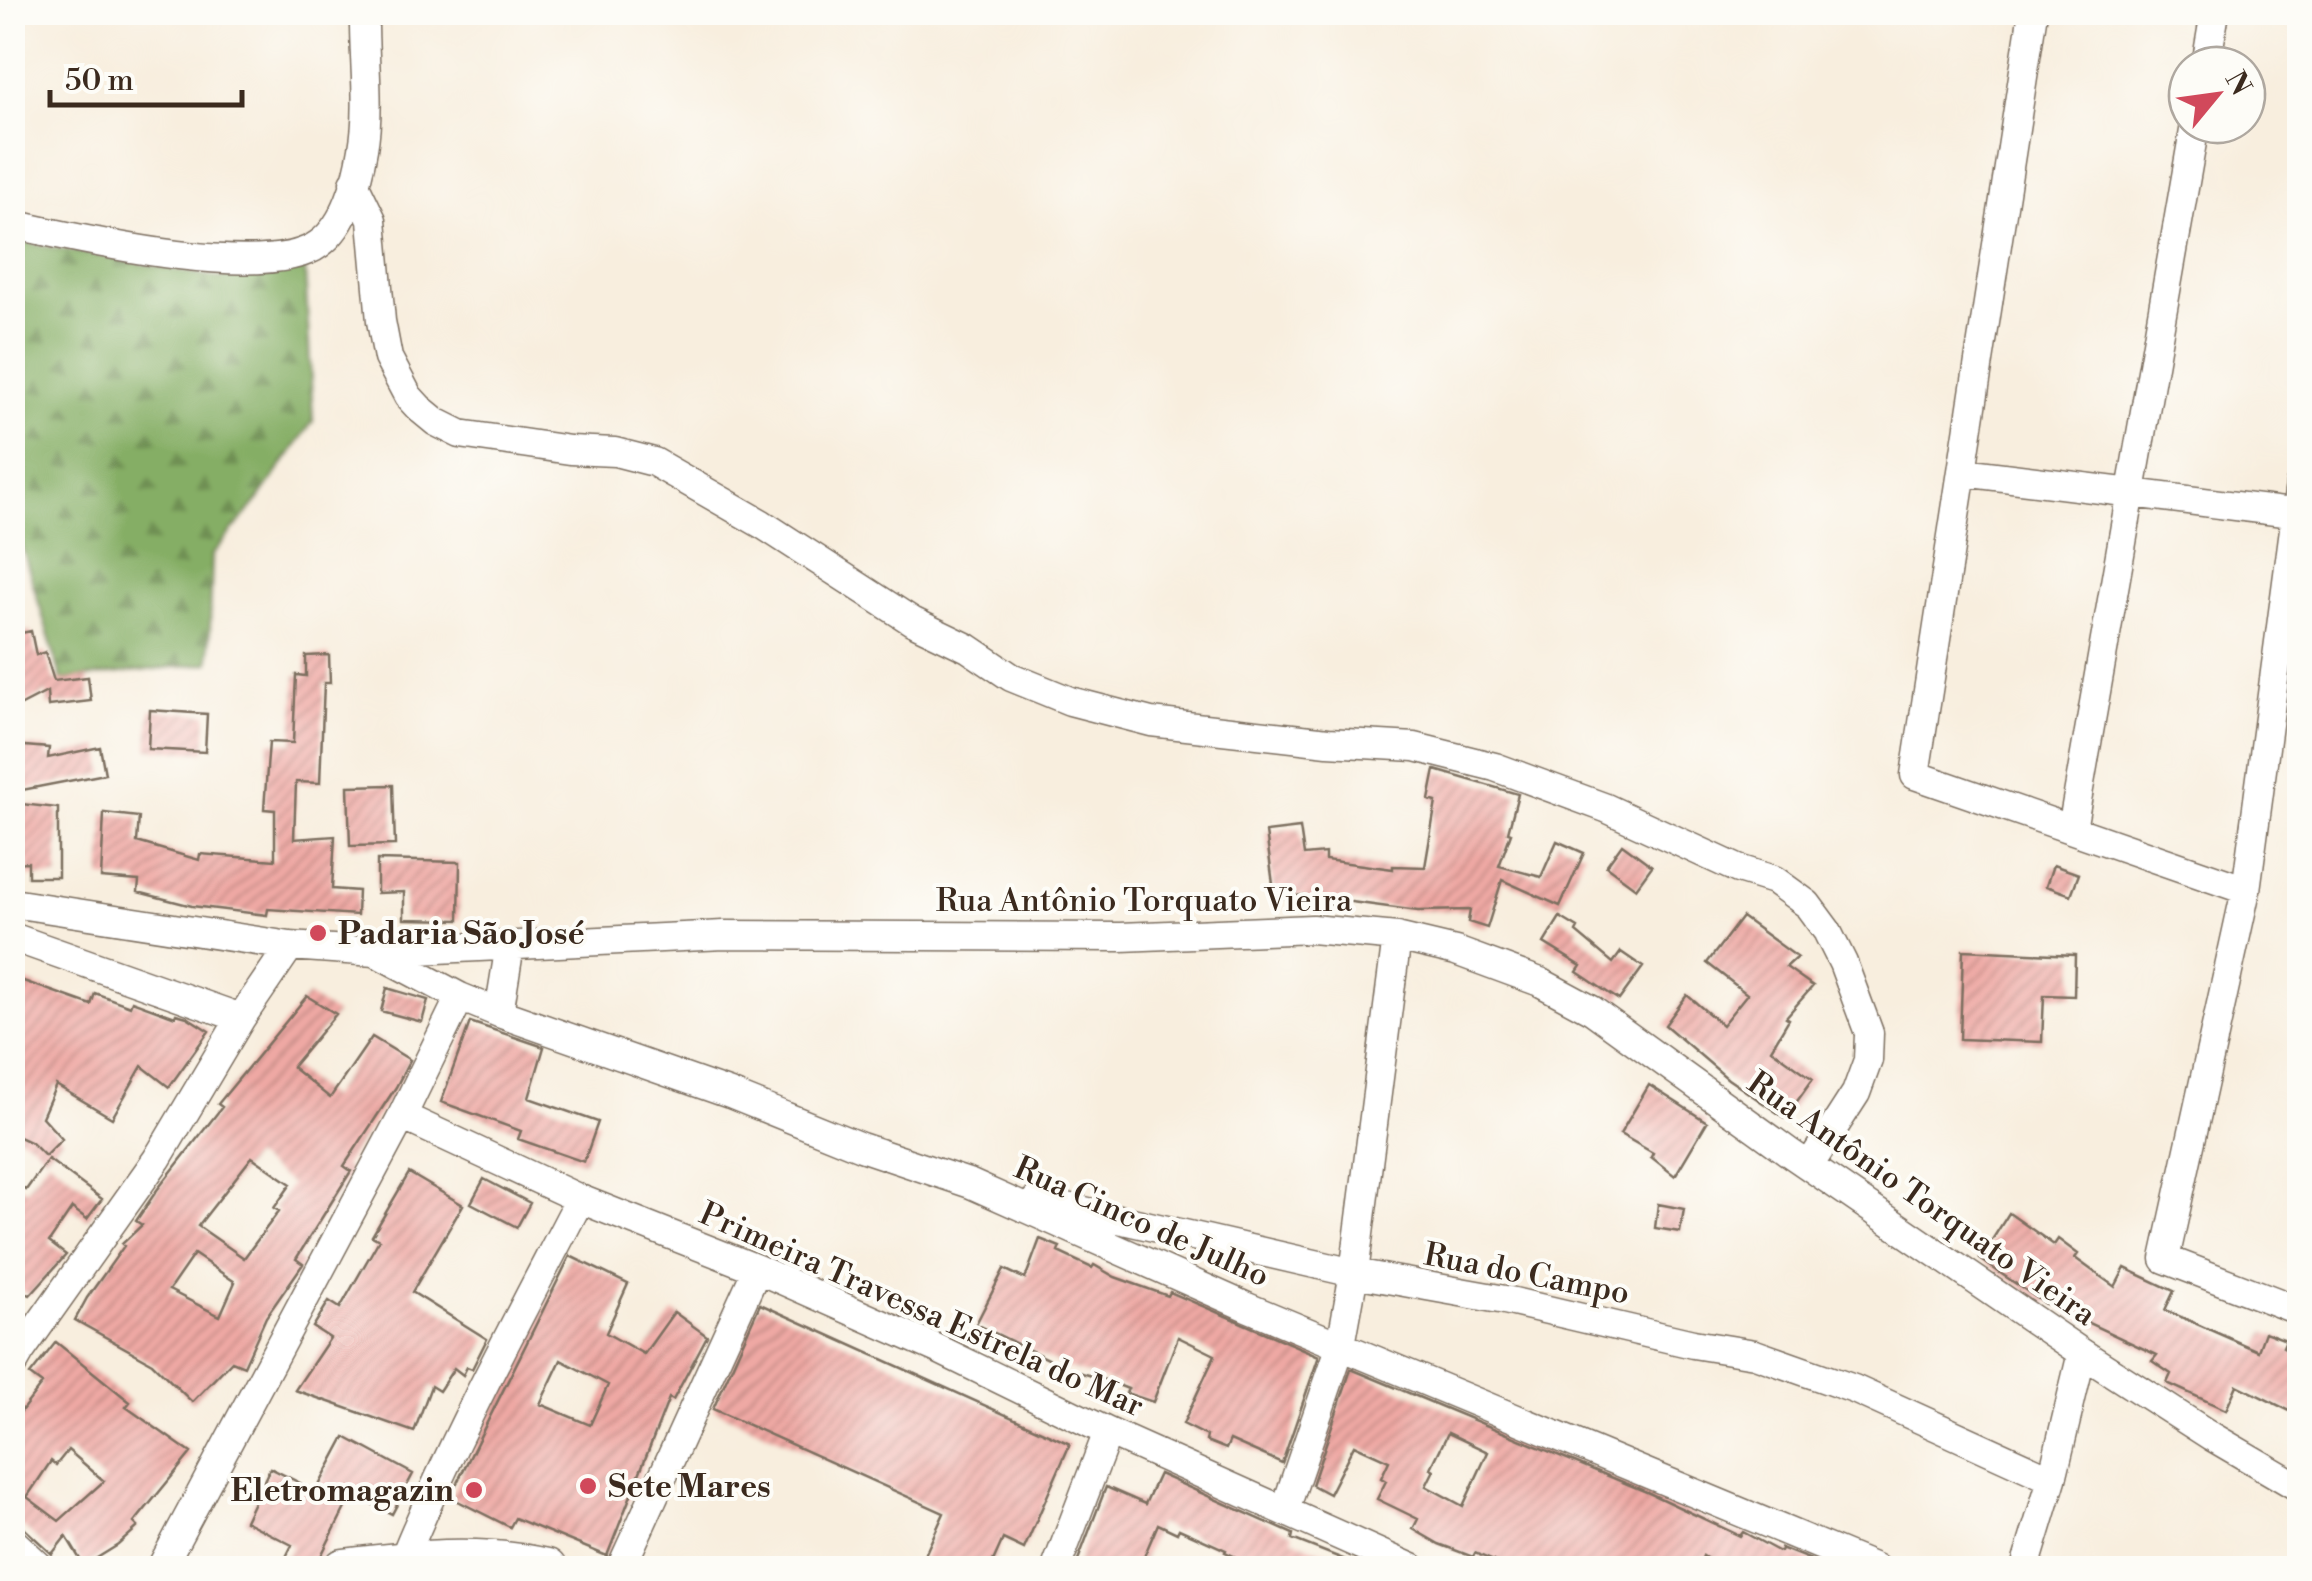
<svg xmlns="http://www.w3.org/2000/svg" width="2312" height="1581" viewBox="0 0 2312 1581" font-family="'Libre Bodoni',serif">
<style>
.forest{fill:url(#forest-firs);stroke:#606c42;stroke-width:2.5}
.building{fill:url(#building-hatch);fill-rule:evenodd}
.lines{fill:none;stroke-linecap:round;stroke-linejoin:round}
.street-casing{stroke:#7d6f61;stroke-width:31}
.secondary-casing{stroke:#7d6f61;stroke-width:41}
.street{stroke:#fff;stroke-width:28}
.secondary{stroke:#fff;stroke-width:38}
.poi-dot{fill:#d1495b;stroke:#fdfcf7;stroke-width:4}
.labels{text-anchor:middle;stroke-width:8;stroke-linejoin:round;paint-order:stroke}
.street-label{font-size:32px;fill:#3b2a1e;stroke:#fdfcf7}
.poi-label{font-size:32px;font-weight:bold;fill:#3b2a1e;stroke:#fdfcf7;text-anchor:start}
</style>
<defs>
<pattern id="forest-firs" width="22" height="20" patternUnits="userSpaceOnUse" patternTransform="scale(2.5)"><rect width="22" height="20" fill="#85ae65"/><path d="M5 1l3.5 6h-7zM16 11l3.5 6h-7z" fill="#6e8e53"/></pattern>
<pattern id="building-hatch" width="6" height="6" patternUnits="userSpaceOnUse" patternTransform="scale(2.5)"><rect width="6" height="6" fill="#efa9a4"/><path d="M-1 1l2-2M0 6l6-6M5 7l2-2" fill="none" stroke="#c38a85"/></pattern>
</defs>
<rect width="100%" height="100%" fill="#fdfcf7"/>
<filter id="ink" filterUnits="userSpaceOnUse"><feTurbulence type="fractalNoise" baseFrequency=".01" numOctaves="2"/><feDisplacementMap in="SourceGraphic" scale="20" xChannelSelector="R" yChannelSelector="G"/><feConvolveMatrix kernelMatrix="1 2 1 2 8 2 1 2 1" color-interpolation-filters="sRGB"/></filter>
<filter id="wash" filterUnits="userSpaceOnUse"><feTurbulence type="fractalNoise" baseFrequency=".0048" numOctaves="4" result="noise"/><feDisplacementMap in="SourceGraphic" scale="40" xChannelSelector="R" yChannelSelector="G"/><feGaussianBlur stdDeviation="2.25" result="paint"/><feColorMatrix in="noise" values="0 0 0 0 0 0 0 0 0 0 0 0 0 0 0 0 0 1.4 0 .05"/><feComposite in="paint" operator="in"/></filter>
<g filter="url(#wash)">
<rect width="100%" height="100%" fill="#f8eede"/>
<path class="forest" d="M12,240L220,278L305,268L313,421L259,499L212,555L209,663L62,680L13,517Z"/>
<g id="blocks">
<path class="building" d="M31,631L36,655L45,652L54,681L88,677L91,701L48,706L47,692L12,710V635Z
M329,655L330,683H324L320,783L296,782L294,839L335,836L332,889L358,891L357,915L268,909L267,915L192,906L138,892L139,881L101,878L104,813L139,817L137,842L199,860L200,854L275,860V810L264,809L269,742L293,743L296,675L306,676V656Z
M150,710L207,714L205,752L148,749Z
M12,745L49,748L48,758L100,747L105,774L12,792Z
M1435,770L1518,794L1508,832L1511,833L1499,866L1541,877L1557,841L1584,853L1560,906L1502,880L1487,928L1468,922L1470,910L1418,911L1329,899L1330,905L1306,907L1304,895L1275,899L1266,832L1300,828L1304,855L1325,853V860L1393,869V866L1425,867L1436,802L1429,800Z
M393,785L395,845L350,846L348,786Z
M12,803L58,808V877H28V862L12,863Z
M1622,844L1652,866L1636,888L1606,866Z
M377,860L460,862L459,920L404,919V892L377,893Z
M2053,865L2079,874L2071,895L2046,886Z
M1560,917L1578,928L1576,932L1613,963L1621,952L1643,967L1619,1000L1577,972L1581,966L1544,943Z
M1742,917L1797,957L1786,967L1813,986L1786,1017L1789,1019L1771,1049L1813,1079L1785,1118L1728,1079L1665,1025L1687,995L1722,1025L1747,994L1707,963Z
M1963,950L2075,955L2074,996L2044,995L2042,1042L1960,1039Z
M12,977L91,1005L95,993L130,1006L132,1001L175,1017L176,1014L187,1017L209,1031L169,1087L142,1066L112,1118L56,1085L42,1117L62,1139L45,1156L32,1143L12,1134Z
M387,988L428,1000L422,1022L381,1011Z
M307,996L336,1014L292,1067L330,1098L372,1037L410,1060L396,1087L344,1166L351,1171L296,1259L303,1264L266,1317L244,1366L232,1361L192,1402L152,1363L75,1320L87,1298L124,1246L122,1244L142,1225L136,1221L157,1190L222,1107L218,1104ZM252,1157L291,1184L274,1208L279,1211L244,1258L198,1226ZM194,1254L235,1282L220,1316L169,1290Z
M470,1022L544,1047L529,1098L598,1122L584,1162L518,1139L521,1131L441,1102Z
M1649,1085L1707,1122L1675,1176L1651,1157L1653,1153L1620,1134Z
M48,1159L102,1199L87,1219L72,1208L49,1242L66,1255L30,1295L12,1286V1180L26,1190Z
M409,1173L463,1205L412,1292L487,1339L472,1369L467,1367L463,1375L454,1368L439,1391L431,1386L414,1432L295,1390L330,1338L313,1327L329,1301L340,1308L379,1240L372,1236Z
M484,1179L530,1203L517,1227L471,1203Z
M1658,1204L1684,1209L1680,1232L1655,1228Z
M2009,1213L2054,1245L2058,1239L2078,1254L2075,1258L2115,1287L2125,1268L2174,1291L2165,1310L2258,1351L2265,1332L2286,1340L2283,1347L2300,1355V1416L2237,1385L2226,1410L2167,1383L2171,1374L2152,1361L2157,1355L2069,1314L2049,1300L2046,1304L2006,1277L1980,1259Z
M1040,1239L1060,1247L1058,1252L1092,1268L1094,1265L1115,1277L1168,1296L1170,1292L1319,1356L1282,1463L1230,1440L1226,1449L1206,1441L1207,1436L1183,1424L1215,1355L1178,1337L1153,1402L1126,1393L1128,1389L1105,1380L1069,1369L976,1324L1004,1269L1025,1279Z
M570,1256L628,1284L606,1333L644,1354L674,1312L707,1336L673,1400L669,1398L607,1556L515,1518L510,1527L450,1497ZM561,1360L608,1385L590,1425L540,1404Z
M760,1304L1070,1444L1024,1549L1003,1539L990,1568H919L944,1513L713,1409Z
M56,1342L130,1402L126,1407L191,1453L134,1523L138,1527L118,1545L84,1566L66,1536L52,1554L24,1528L12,1524V1423L42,1384L30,1375ZM68,1450L104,1481L59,1521L27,1497L51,1461L56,1465Z
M1351,1369L1649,1493L1740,1536L1743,1532L1780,1552L1781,1548L1831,1568H1721L1703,1556L1698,1568H1510L1475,1553L1473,1557L1439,1544L1413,1529L1418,1519L1377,1499L1386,1481L1381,1478L1389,1461L1354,1445L1329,1494L1312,1485ZM1448,1433L1488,1452L1463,1506L1426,1486L1434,1470L1431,1468Z
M345,1437L413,1474L392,1514L352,1494L320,1558L284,1561L292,1545L245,1521L270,1468L316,1491Z
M1159,1474L1293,1534L1292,1539L1366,1568H1246L1248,1563L1225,1552L1226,1550L1179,1529L1177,1533L1158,1524L1139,1568H1075L1106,1487L1145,1504Z"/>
</g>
</g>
<g filter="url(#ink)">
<use href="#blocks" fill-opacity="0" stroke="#7d6f61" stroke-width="2.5"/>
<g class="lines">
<defs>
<path id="street" d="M2033,12L1915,775L2246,890
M2206,65L2215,12
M354,183L372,220L381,321L388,358L408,396L419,408L436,422L460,434L570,450L615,452L654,462L762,524L912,621L968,648L1011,677L1070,701L1151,722L1328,742L1415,747L1495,767L1606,808L1738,869L1774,880L1807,904L1827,931L1843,963L1869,1033L1868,1060L1856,1093L1809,1166
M12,224C75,238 267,283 319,244C346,225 358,180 363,149C371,105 363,57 364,12
M1963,472L2300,514
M2300,484L2246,890L2165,1259L2300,1311
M2072,829L2195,125
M12,903L290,946L375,952L724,935L1121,937L1312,929L1397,937L1456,951L1540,982L1592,1010L1790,1153L2082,1353L2211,1436L2300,1488
M12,937L241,1018
M377,953L460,997L499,1013L730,1094L861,1147L971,1184L1247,1307L1875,1568
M499,1013L510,945
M402,1116L580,1199L757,1269L938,1349L1108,1432L1412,1568
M1036,1200L1354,1273L1505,1300L1693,1344L1755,1354L1854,1389L2052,1479
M12,1366L20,1352L157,1159L241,1018L290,946
M1285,1510L1341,1345L1354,1273L1397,937
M12,1541L41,1568
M403,1561C454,1436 518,1319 580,1199
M161,1568L402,1116L460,997
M621,1568L757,1269
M1056,1568L1108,1432
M2025,1568L2052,1479L2082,1353"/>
<path id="secondary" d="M343,1568C410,1560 481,1552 547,1568"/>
</defs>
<use href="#street" class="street-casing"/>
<use href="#secondary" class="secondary-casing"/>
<use href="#street" class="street"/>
<use href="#secondary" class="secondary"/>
</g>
</g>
<g class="poi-dot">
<circle cx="318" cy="933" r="10"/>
<circle cx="588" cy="1486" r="10"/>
<circle cx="474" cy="1490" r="10"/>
</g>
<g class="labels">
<g class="street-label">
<text x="1144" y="911">Rua Antônio Torquato Vieira</text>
<text transform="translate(1922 1198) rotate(35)" y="11">Rua Antônio Torquato Vieira</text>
<text transform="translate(1142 1221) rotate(24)" y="11">Rua Cinco de Julho</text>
<text transform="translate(1527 1273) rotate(11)" y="11">Rua do Campo</text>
<text transform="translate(922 1309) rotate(24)" y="11">Primeira Travessa Estrela do Mar</text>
</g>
<g class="poi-label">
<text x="338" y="944">Padaria São José</text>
<text x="608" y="1497">Sete Mares</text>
<text x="454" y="1501" text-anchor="end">Eletromagazin</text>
</g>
</g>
<rect width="2312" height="1581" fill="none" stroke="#fdfcf7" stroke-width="50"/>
<g transform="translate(2217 95) rotate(61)"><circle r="48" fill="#fdfcf7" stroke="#afa8a0" stroke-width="2.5"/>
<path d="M0-8L18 38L0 25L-18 38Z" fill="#d1495b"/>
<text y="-15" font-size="28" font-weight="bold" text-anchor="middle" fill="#3b2a1e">N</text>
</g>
<path d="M50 90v15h192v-15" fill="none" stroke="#3b2a1e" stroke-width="5"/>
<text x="65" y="90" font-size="30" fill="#3b2a1e" stroke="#fdfcf7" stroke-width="8" paint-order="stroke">50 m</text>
</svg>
